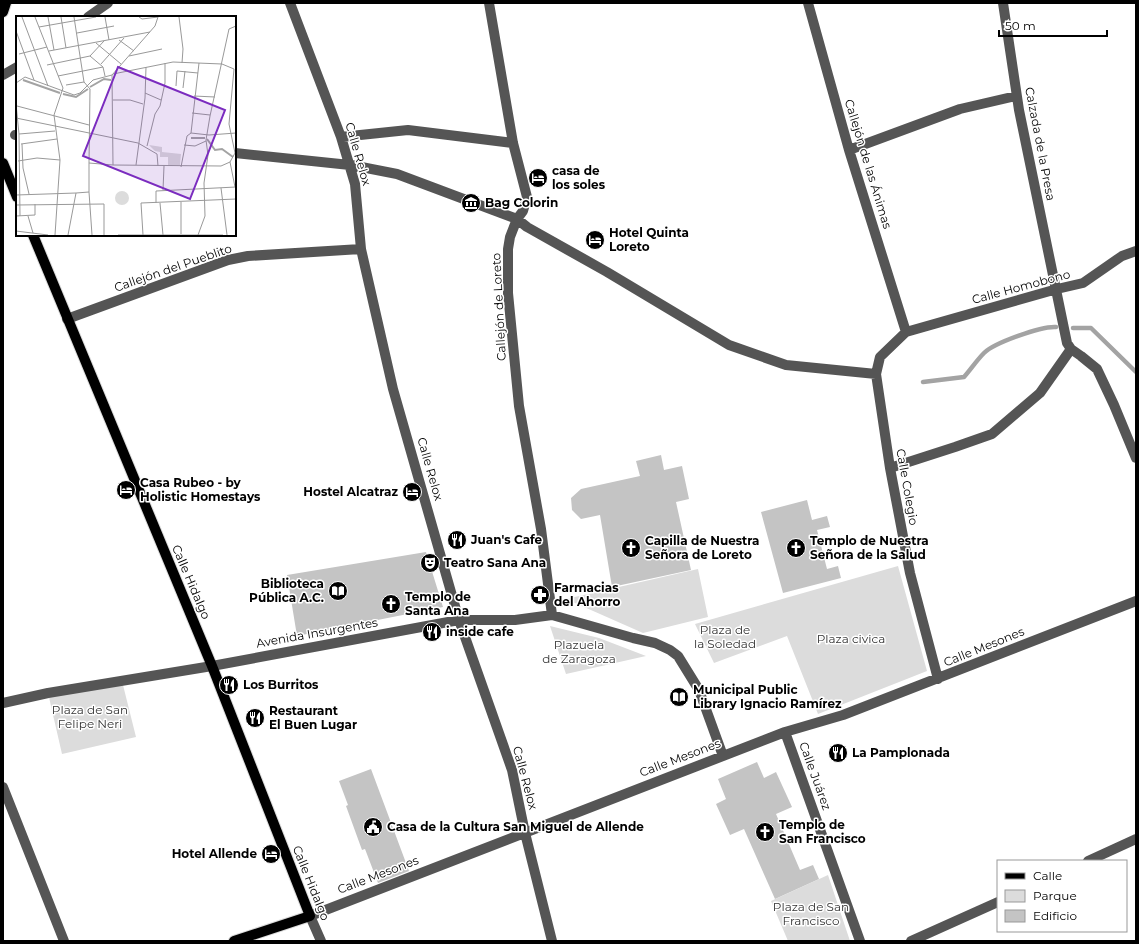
<svg xmlns="http://www.w3.org/2000/svg" width="1139" height="944" viewBox="0 0 1139 944" font-family="Montserrat,sans-serif">
<style>
.green{fill:#dcdcdc}
.lines{fill:none;stroke-linecap:round;stroke-linejoin:round}
.stream{stroke:#a3a3a3;stroke-width:4.5}
.building{fill:#c4c4c4}
.major-casing{stroke:#dbdbdb;stroke-width:12}
.minor{stroke:#555;stroke-width:10}
.major{stroke:#000;stroke-width:10}
.labels{text-anchor:middle;stroke-width:3;stroke-linejoin:round;paint-order:stroke}
.street-label{font-size:12px;fill:#000;stroke:#fff}
.poi-label{font-size:12px;font-weight:bold;fill:#000;stroke:#fff;text-anchor:start}
.park-label{font-size:12px;fill:#333;stroke:#fff}
.inset-river{fill:none;stroke:#a3a3a3;stroke-width:2}
.inset-road{fill:none;stroke:#999;stroke-width:1}
.view{fill:#7b2cbf;fill-opacity:0.15;stroke:#7b2cbf;stroke-width:2}
.inset-edge{fill:none;stroke:#000;stroke-width:2}
</style>
<rect width="100%" height="100%" fill="#fff"/>
<path class="green" d="M898,566L927,671L818,714L787,636L714,663L695,624Z
M698,569L708,617L643,633L566,599Z
M550,626L599,638L646,656L566,674Z
M122,681L136,737L62,754L48,693Z
M828,875L850,941H788L771,901Z"/>
<g class="lines">
<path class="stream" d="M1073,328H1091L1136,372
M923,382L964,377C971,369 977,360 984,353C994,343 1041,326 1056,327"/>
</g>
<path class="building" d="M661,455L664,470L682,466L689,499L676,502L691,570L612,587L600,515L581,519L572,510L571,498L581,489L640,476L636,461Z
M807,500L812,520L827,516L830,527L817,530L827,569L838,566L841,578L783,593L761,512Z
M426,552L443,607L297,636L287,575Z
M757,762L764,778L776,772L792,807L776,814L800,870L813,865L819,879L775,899L744,829L730,835L716,804L726,799L718,779Z
M371,769L409,871L378,883L365,849L362,850L346,806L348,805L339,781Z"/>
<g class="lines">
<defs>
<path id="major" d="M3,12L6,3
M3,163L17,197
M33,235L212,666L310,916L234,941"/>
</defs>
<use href="#major" class="major-casing"/>
<path class="minor" d="M290,3L341,137L355,184L361,249L393,389L459,620L512,770L525,833L552,941
M489,3L513,143L527,197L523,211L517,219L510,237L508,249V293L519,406L541,529L552,615
M808,3L849,150L906,332
M1003,3L1019,110L1067,343L1071,349L1081,356L1097,369L1114,405L1136,458
M88,17L108,3
M3,75L17,67
M15,135H17
M341,137L408,130L513,143
M849,150L960,109L1016,96
M235,153L350,165
M351,165L397,174L517,219L527,227L607,272L729,345L786,365L876,374
M67,319L228,260L248,256L361,249
M890,468L955,447L992,434L1040,393L1071,349
M938,679L910,573L890,468L876,374L880,357L906,332L1057,289L1083,283L1122,256L1136,251
M3,703L48,693L212,666L459,620H515L552,615L633,638L655,643L670,650L678,656L699,690L723,756
M785,732L860,941
M3,787L64,941
M1088,861L1136,839
M321,941L310,916L785,732L843,715L1136,601
M911,941L998,902"/>
<use href="#major" class="major"/>
</g>
<defs>
<symbol id="hotel-disc" viewBox="-11 -11 22 22"><circle r="9.5" fill="#000" stroke="#fff"/><path d="M-6-4.5h1.5V1H6V5H4.5V3h-9V5H-6ZM-4 0a1.8 1.8 0 1 1 3.6 0ZM.5 0V-2.5h3Q6-2.5 6 0Z" fill="#fff"/></symbol>
<symbol id="museum-disc" viewBox="-11 -11 22 22"><circle r="9.5" fill="#000" stroke="#fff"/><path d="M0-6L6-3V-2H-6V-3ZM-5-1h2V3h-2ZM-1-1h2V3h-2ZM3-1h2V3H3ZM-6 4H6V6H-6Z" fill="#fff"/></symbol>
<symbol id="restaurant-disc" viewBox="-11 -11 22 22"><circle r="9.5" fill="#000" stroke="#fff"/><path d="M-5-6h1v4h1v-4h1v4h1v-4h1v5L-1.5 .5V6h-2V.5L-5-1ZM5-6V6H3V1.5H1.5Q1.5-4 5-6Z" fill="#fff"/></symbol>
<symbol id="church-disc" viewBox="-11 -11 22 22"><circle r="9.5" fill="#000" stroke="#fff"/><path d="M-1.2-6h2.4v3.5h3.3v2.4h-3.3V6h-2.4V-.1h-3.3v-2.4h3.3Z" fill="#fff"/></symbol>
<symbol id="theatre-disc" viewBox="-11 -11 22 22"><circle r="9.5" fill="#000" stroke="#fff"/><path d="M-5-5.5Q0-4 5-5.5V0Q5 5 0 6Q-5 5-5 0ZM-3.3-2.5H-1v1.5H-3.3ZM1-2.5H3.3v1.5H1ZM-2.8 1Q0 5.5 2.8 1Z" fill="#fff"/></symbol>
<symbol id="library-disc" viewBox="-11 -11 22 22"><circle r="9.5" fill="#000" stroke="#fff"/><path d="M-6-4Q-3-5.5-.7-3.5V5Q-3 3-6 4ZM6-4Q3-5.5 .7-3.5V5Q3 3 6 4Z" fill="#fff"/></symbol>
<symbol id="pharmacy-disc" viewBox="-11 -11 22 22"><circle r="9.5" fill="#000" stroke="#fff"/><path d="M-2-6h4v4h4v4h-4v4h-4v-4h-4v-4h4Z" fill="#fff"/></symbol>
<symbol id="civic-disc" viewBox="-11 -11 22 22"><circle r="9.5" fill="#000" stroke="#fff"/><path d="M-.6-6.5H3V-4.5H.6V-3L4-1V1h2V6H-6V1h2V-1L-.6-3ZM-1.2 2.5V6h2.4V2.5Z" fill="#fff"/></symbol>
</defs>
<g fill-rule="evenodd">
<use href="#hotel-disc" x="527" y="167" width="22" height="22"/>
<use href="#museum-disc" x="460" y="192" width="22" height="22"/>
<use href="#hotel-disc" x="584" y="229" width="22" height="22"/>
<use href="#hotel-disc" x="115" y="479" width="22" height="22"/>
<use href="#hotel-disc" x="401" y="481" width="22" height="22"/>
<use href="#restaurant-disc" x="446" y="529" width="22" height="22"/>
<use href="#church-disc" x="620" y="537" width="22" height="22"/>
<use href="#church-disc" x="785" y="537" width="22" height="22"/>
<use href="#theatre-disc" x="419" y="552" width="22" height="22"/>
<use href="#library-disc" x="327" y="580" width="22" height="22"/>
<use href="#pharmacy-disc" x="529" y="584" width="22" height="22"/>
<use href="#church-disc" x="380" y="593" width="22" height="22"/>
<use href="#restaurant-disc" x="421" y="621" width="22" height="22"/>
<use href="#restaurant-disc" x="218" y="674" width="22" height="22"/>
<use href="#library-disc" x="668" y="686" width="22" height="22"/>
<use href="#restaurant-disc" x="244" y="707" width="22" height="22"/>
<use href="#restaurant-disc" x="827" y="742" width="22" height="22"/>
<use href="#civic-disc" x="362" y="816" width="22" height="22"/>
<use href="#church-disc" x="754" y="821" width="22" height="22"/>
<use href="#hotel-disc" x="260" y="843" width="22" height="22"/>
</g>
<g class="labels">
<g class="street-label">
<text transform="translate(1040 144) rotate(79)" y="4">Calzada de la Presa</text>
<text transform="translate(358 154) rotate(74)" y="4">Calle Relox</text>
<text transform="translate(868 164) rotate(73)" y="4">Callejón de las Ánimas</text>
<text transform="translate(173 268) rotate(-19)" y="4">Callejón del Pueblito</text>
<text transform="translate(1021 287) rotate(-15)" y="4">Calle Homobono</text>
<text transform="translate(499 307) rotate(-93)" y="4">Callejón de Loreto</text>
<text transform="translate(430 469) rotate(74)" y="4">Calle Relox</text>
<text transform="translate(907 487) rotate(80)" y="4">Calle Colegio</text>
<text transform="translate(191 582) rotate(67)" y="4">Calle Hidalgo</text>
<text transform="translate(317 633) rotate(-10)" y="4">Avenida Insurgentes</text>
<text transform="translate(984 647) rotate(-22)" y="4">Calle Mesones</text>
<text transform="translate(680 758) rotate(-21)" y="4">Calle Mesones</text>
<text transform="translate(815 776) rotate(70)" y="4">Calle Juárez</text>
<text transform="translate(525 778) rotate(75)" y="4">Calle Relox</text>
<text transform="translate(378 875) rotate(-21)" y="4">Calle Mesones</text>
<text transform="translate(311 883) rotate(68)" y="4">Calle Hidalgo</text>
</g>
<g class="poi-label">
<text x="552" y="175">casa de<tspan x="552" dy="14">los soles</tspan></text>
<text x="485" y="207">Bag Colorin</text>
<text x="609" y="237">Hotel Quinta<tspan x="609" dy="14">Loreto</tspan></text>
<text x="140" y="487">Casa Rubeo - by<tspan x="140" dy="14">Holistic Homestays</tspan></text>
<text x="398" y="496" text-anchor="end">Hostel Alcatraz</text>
<text x="471" y="544">Juan's Cafe</text>
<text x="645" y="545">Capilla de Nuestra<tspan x="645" dy="14">Señora de Loreto</tspan></text>
<text x="810" y="545">Templo de Nuestra<tspan x="810" dy="14">Señora de la Salud</tspan></text>
<text x="444" y="567">Teatro Sana Ana</text>
<text x="324" y="588" text-anchor="end">Biblioteca<tspan x="324" dy="14">Pública A.C.</tspan></text>
<text x="554" y="592">Farmacias<tspan x="554" dy="14">del Ahorro</tspan></text>
<text x="405" y="601">Templo de<tspan x="405" dy="14">Santa Ana</tspan></text>
<text x="446" y="636">inside cafe</text>
<text x="243" y="689">Los Burritos</text>
<text x="693" y="694">Municipal Public<tspan x="693" dy="14">Library Ignacio Ramírez</tspan></text>
<text x="269" y="715">Restaurant<tspan x="269" dy="14">El Buen Lugar</tspan></text>
<text x="852" y="757">La Pamplonada</text>
<text x="779" y="829">Templo de<tspan x="779" dy="14">San Francisco</tspan></text>
<text x="387" y="831">Casa de la Cultura San Miguel de Allende</text>
<text x="257" y="858" text-anchor="end">Hotel Allende</text>
</g>
<g class="park-label">
<text x="725" y="634">Plaza de<tspan x="725" dy="14">la Soledad</tspan></text>
<text x="851" y="643">Plaza civica</text>
<text x="579" y="649">Plazuela<tspan x="579" dy="14">de Zaragoza</tspan></text>
<text x="90" y="714">Plaza de San<tspan x="90" dy="14">Felipe Neri</tspan></text>
<text x="811" y="911">Plaza de San<tspan x="811" dy="14">Francisco</tspan></text>
</g>
</g>
<g transform="translate(16 16)">
<rect width="220" height="220" fill="#fff"/>
<path d="M133,129L146,131V136L165,138L164,149H152V141H144V136L139,135ZM99 182a7 7 0 1 1 14 0a7 7 0 1 1-14 0Z" fill="#dcdcdc"/>
<path class="inset-river" d="M7,64L44,77M74,71L88,63L95,64M47,78L60,81L72,73M175,122H189M191,123L199,134L206,133L217,141"/>
<path class="inset-road" d="M6,1L32,70M19,1L47,72L38,99L44,144L39,219M32,1L38,34M45,1L50,32M58,1L68,66L74,73L73,147M89,1L93,24M123,1L126,3L142,1M163,1L167,33L166,47M23,11L80,1M0,15L18,64M61,17L98,10M103,24L118,35M80,27L105,48M33,35L134,16M3,38L31,31M74,40L87,51L89,60M74,40L88,25M113,40L146,33M85,48L108,22M31,49L74,40M96,59L139,10L142,1M42,60L87,51M0,67L9,61L58,79L64,77L77,64L96,59M50,69L68,66M160,70L161,55L182,57M167,72L169,55M129,77L145,84M178,80L199,81M97,84H114L127,88M0,88L3,118L4,200M1,90L73,109M176,97L194,99M0,102L122,127L141,138L142,150M175,117L183,47M175,117L193,119L220,117M3,118L39,115M5,128L41,123M6,128L7,152L13,178M168,129L179,130L190,125M131,130L139,98L144,90L149,67V47M2,145L21,142L44,144M214,146L219,171M97,149L205,150L214,146L219,137L213,108L218,53L206,48L157,46L97,58M120,149L129,82L130,51M165,151L171,120L175,117M205,172L211,219M147,174L148,150M73,176L76,219M0,179L60,177M140,187V175L220,171M144,187L147,219M0,189L88,188V219M0,200L19,199V188M12,200L17,217M0,215L32,219M165,218V186M52,219L60,177L73,176V147L97,149L96,59M102,219H207M127,219L125,187L220,183M182,219L189,200L188,167L192,139L190,124L194,100L213,13L220,10"/>
<path class="view" d="M102,51L209,94L174,183L67,140Z"/>
<rect width="220" height="220" class="inset-edge"/>
</g>
<rect width="1139" height="944" fill="none" stroke="#000000" stroke-width="8"/>
<rect x="997" y="860" width="130" height="72" fill="#ffffff" stroke="#999999"/>
<rect x="1005" y="873" width="20" height="6" fill="#000000" stroke="#999999"/>
<text x="1033" y="880" font-size="12" fill="#000000">Calle</text>
<rect x="1005" y="890" width="20" height="12" fill="#dcdcdc" stroke="#999999"/>
<text x="1033" y="900" font-size="12" fill="#000000">Parque</text>
<rect x="1005" y="910" width="20" height="12" fill="#c4c4c4" stroke="#999999"/>
<text x="1033" y="920" font-size="12" fill="#000000">Edificio</text>
<path d="M999 30v6h108v-6" fill="none" stroke="#000000" stroke-width="2"/>
<text x="1005" y="30" font-size="12" fill="#000000" stroke="#ffffff" stroke-width="3" paint-order="stroke">50 m</text>
</svg>
